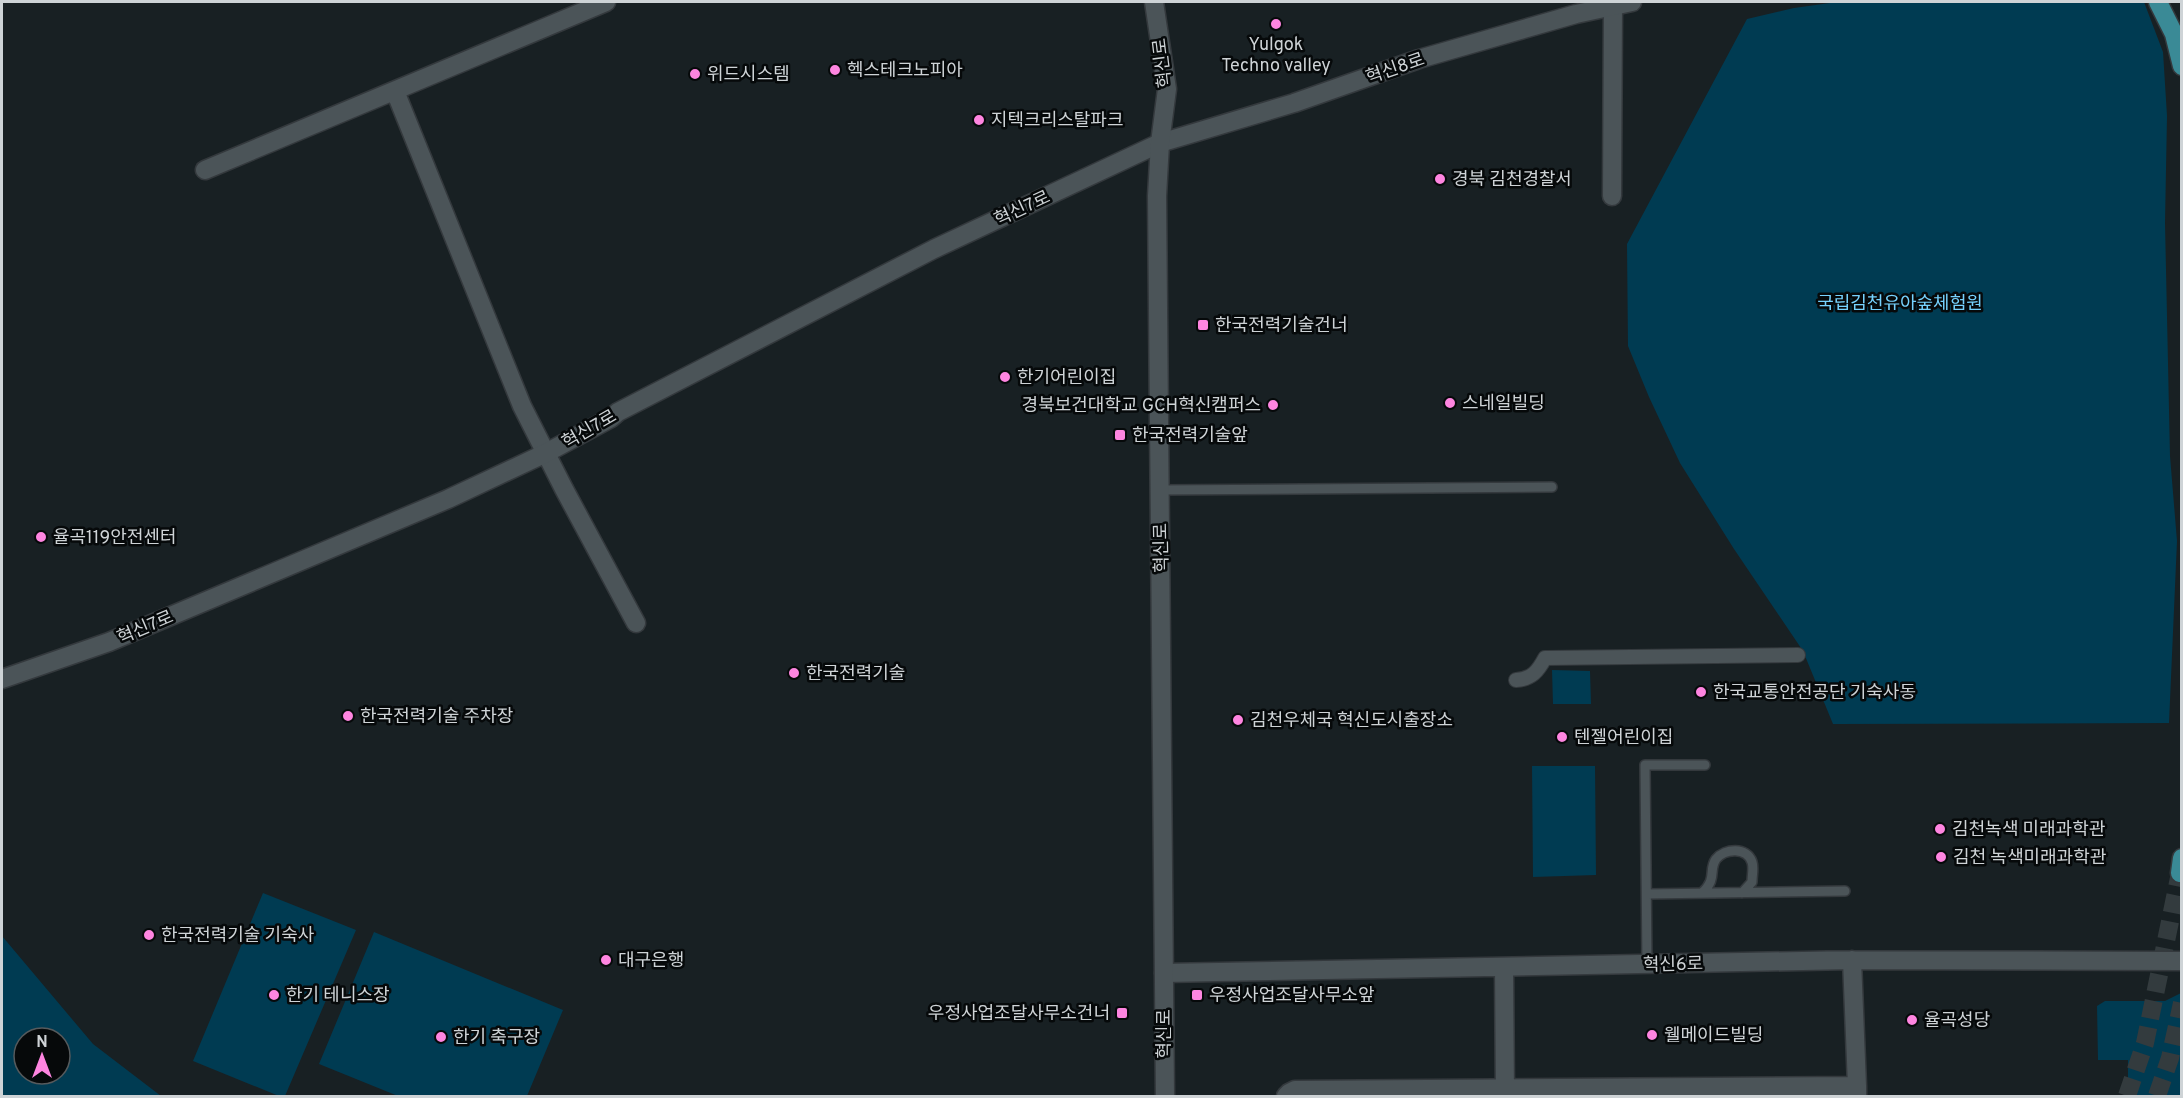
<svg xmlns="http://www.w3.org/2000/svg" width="2183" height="1098" viewBox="0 0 2183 1098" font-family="Overpass,'Noto Sans KR',sans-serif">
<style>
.green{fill:#003b52;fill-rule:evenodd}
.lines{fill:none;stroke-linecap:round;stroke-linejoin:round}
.trunk-tunnel{stroke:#333b3e;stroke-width:18;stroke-dasharray:18 9;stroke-linecap:butt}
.service-casing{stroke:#34393d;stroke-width:12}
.pedestrian-casing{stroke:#34393d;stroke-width:16}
.minor-casing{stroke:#34393d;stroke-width:21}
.tertiary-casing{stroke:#34393d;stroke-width:21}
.secondary-casing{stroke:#34393d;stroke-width:21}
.trunk-casing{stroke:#34393d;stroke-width:21}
.service{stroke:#4b5458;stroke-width:9}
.pedestrian{stroke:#4b5458;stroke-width:14}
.minor{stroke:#4b5458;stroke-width:18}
.tertiary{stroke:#4b5458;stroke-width:18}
.secondary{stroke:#4b5458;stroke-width:18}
.trunk{stroke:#3a8a96;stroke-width:18}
.poi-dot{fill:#fe85e0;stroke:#06090a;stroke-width:2}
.labels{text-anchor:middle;stroke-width:5;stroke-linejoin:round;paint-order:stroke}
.poi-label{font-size:18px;fill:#ced3d6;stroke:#06090a;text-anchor:start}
.street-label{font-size:18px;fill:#ced3d6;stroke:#06090a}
.park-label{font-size:18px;fill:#76d2fe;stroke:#06090a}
</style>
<rect width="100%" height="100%" fill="#182023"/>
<path class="green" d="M1837,2H2144L2163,52L2167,116L2165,223L2170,456L2177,541L2169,723L1833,724L1803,651L1734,549L1680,463L1649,397L1628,346L1627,244L1747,19L1794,8Z
M1552,670L1590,671L1591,704H1553Z
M1532,766H1595L1596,875L1533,877Z
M263,893L356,930L285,1096H279L193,1061Z
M374,932L563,1010L527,1096H398L319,1064Z
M2,936L93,1044L161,1096H4L2,1093ZM24,1038H60V1074H24Z
M2181,993V1096H2128V1060H2098L2097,1006L2105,1001H2165Z"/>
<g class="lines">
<path class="trunk-tunnel" d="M2127,1096L2145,1043L2180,873
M2157,1096L2170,1058L2182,1003"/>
<defs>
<path id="service" d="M1160,490L1552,487
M1702,893C1718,878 1708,870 1716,859C1725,848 1747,847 1752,862C1754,868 1752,875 1752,882L1742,893
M1647,894L1845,891
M1647,965L1645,765H1705"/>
<path id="pedestrian" d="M1516,680C1532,679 1538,671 1545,658L1798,655"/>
<path id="minor" d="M395,91L522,406L564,489L636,623
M205,170L606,2
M1612,196L1613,2
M1852,960L1857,1086
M1504,967L1505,1096
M1164,973L1852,960L2182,961
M1286,1096L1289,1093L1295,1090L1857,1086V1096"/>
<path id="tertiary" d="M2,679L109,642L448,499L546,453L611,418L618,412L934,249L1160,143L1294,103L1419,59L1576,14L1632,2"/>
<path id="secondary" d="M1154,2L1167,89L1160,143L1157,196L1165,1096"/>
<path id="trunk" d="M2158,2L2174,34L2182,66
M2180,873L2182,858"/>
</defs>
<use href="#service" class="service-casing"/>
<use href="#pedestrian" class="pedestrian-casing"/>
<use href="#minor" class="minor-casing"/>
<use href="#tertiary" class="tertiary-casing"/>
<use href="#secondary" class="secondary-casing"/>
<use href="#trunk" class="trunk-casing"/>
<use href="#service" class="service"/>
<use href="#pedestrian" class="pedestrian"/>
<use href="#minor" class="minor"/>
<use href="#tertiary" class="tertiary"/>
<use href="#secondary" class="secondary"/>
<use href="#trunk" class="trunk"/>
</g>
<g class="poi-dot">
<circle cx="1276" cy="24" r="6"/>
<circle cx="835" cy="70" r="6"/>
<circle cx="695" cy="74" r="6"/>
<circle cx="979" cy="120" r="6"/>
<circle cx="1440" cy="179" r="6"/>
<rect x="1197" y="319" width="12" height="12" rx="3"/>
<circle cx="1005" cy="377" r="6"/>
<circle cx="1450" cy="403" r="6"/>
<circle cx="1273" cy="405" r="6"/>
<rect x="1114" y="429" width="12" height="12" rx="3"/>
<circle cx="41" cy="537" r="6"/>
<circle cx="794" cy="673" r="6"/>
<circle cx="1701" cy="692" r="6"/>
<circle cx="348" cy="716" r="6"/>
<circle cx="1238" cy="720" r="6"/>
<circle cx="1562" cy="737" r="6"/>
<circle cx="1940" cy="829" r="6"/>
<circle cx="1941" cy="857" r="6"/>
<circle cx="149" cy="935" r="6"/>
<circle cx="606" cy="960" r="6"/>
<circle cx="274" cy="995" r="6"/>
<rect x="1191" y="989" width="12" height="12" rx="3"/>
<rect x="1116" y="1007" width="12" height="12" rx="3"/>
<circle cx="1912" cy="1020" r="6"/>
<circle cx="1652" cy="1035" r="6"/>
<circle cx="441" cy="1037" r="6"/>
</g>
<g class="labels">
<g class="poi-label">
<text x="1276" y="50" text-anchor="middle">Yulgok<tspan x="1276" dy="21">Techno valley</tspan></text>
<text x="847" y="76">헥스테크노피아</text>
<text x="707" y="80">위드시스템</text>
<text x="991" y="126">지텍크리스탈파크</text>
<text x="1452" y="185">경북 김천경찰서</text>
<text x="1215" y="331">한국전력기술건너</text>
<text x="1017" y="383">한기어린이집</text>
<text x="1462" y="409">스네일빌딩</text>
<text x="1261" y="411" text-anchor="end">경북보건대학교 GCH혁신캠퍼스</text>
<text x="1132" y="441">한국전력기술앞</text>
<text x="53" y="543">율곡119안전센터</text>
<text x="806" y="679">한국전력기술</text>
<text x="1713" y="698">한국교통안전공단 기숙사동</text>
<text x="360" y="722">한국전력기술 주차장</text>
<text x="1250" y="726">김천우체국 혁신도시출장소</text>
<text x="1574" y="743">텐젤어린이집</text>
<text x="1952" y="835">김천녹색 미래과학관</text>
<text x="1953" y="863">김천 녹색미래과학관</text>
<text x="161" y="941">한국전력기술 기숙사</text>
<text x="618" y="966">대구은행</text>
<text x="286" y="1001">한기 테니스장</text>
<text x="1209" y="1001">우정사업조달사무소앞</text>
<text x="1110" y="1019" text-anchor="end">우정사업조달사무소건너</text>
<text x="1924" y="1026">율곡성당</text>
<text x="1664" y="1041">웰메이드빌딩</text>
<text x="453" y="1043">한기 축구장</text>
</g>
<g class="street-label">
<text transform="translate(1162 63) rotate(-97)" y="6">혁신로</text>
<text transform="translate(1395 68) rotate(-19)" y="6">혁신8로</text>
<text transform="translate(1022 208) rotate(-25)" y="6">혁신7로</text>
<text transform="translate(589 429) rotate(-30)" y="6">혁신7로</text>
<text transform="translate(1161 548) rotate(-91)" y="6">혁신로</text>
<text transform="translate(145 627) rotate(-23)" y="6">혁신7로</text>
<text transform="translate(1673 964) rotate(-1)" y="6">혁신6로</text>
<text transform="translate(1164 1034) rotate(-90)" y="6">혁신로</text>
</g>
<g class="park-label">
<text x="1900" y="309">국립김천유아숲체험원</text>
</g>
</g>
<rect width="2183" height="1098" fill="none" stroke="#ced3d6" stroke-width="6"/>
<g transform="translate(42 1056)"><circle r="28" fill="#06090a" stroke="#565a5c" stroke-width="1.5"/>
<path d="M0-4.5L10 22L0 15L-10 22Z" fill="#fe85e0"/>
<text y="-9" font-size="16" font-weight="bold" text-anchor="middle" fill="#ced3d6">N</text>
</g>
</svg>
